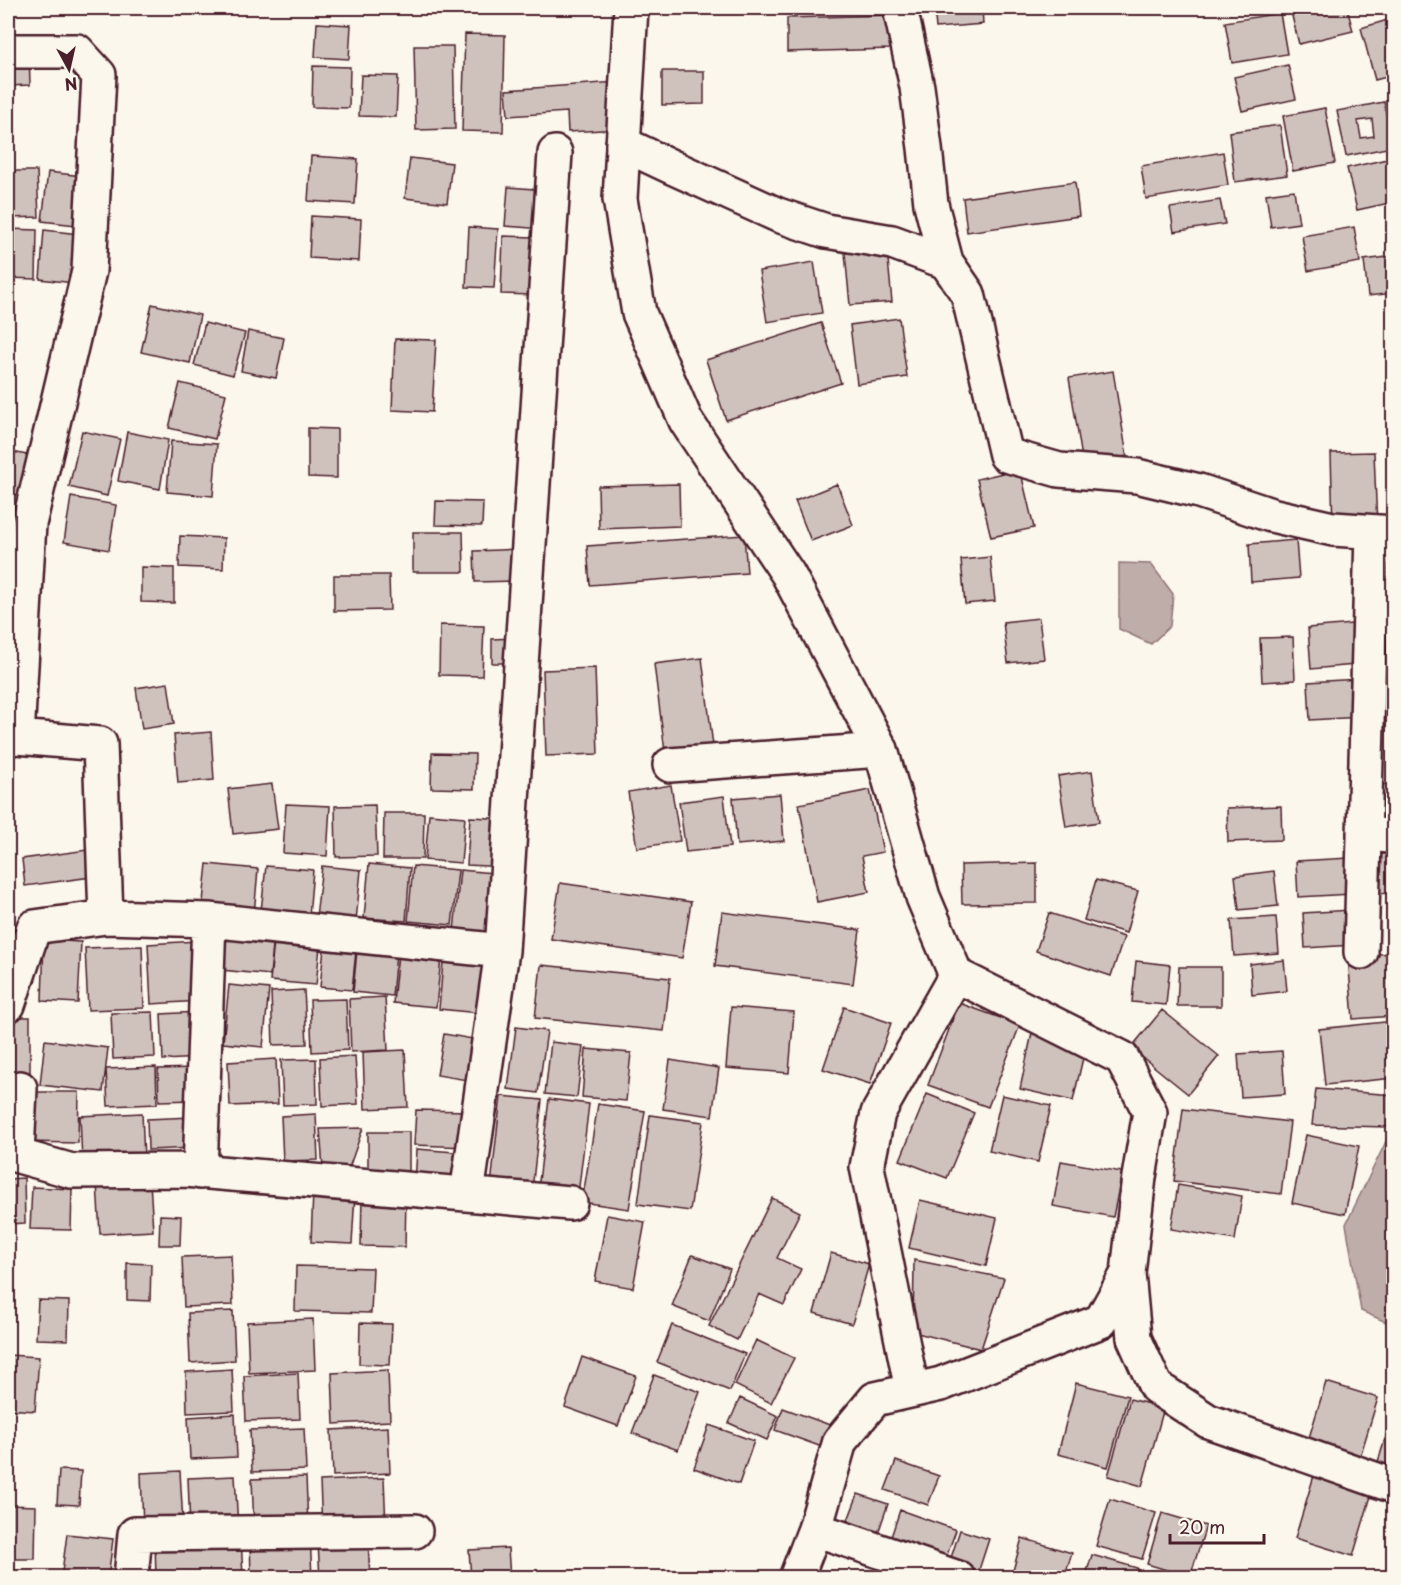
<svg xmlns="http://www.w3.org/2000/svg" width="1401" height="1585" viewBox="0 0 1401 1585" font-family="'Playpen Sans',sans-serif">
<style>
.water{fill:#bfadaa;stroke:#907477;stroke-width:1.5}
.building{fill:#cfc2bc;stroke:#4a1f2b;stroke-width:1.5;fill-rule:evenodd}
.lines{fill:none;stroke-linecap:round;stroke-linejoin:round}
.minor-casing{stroke:#4a1f2b;stroke-width:38}
.tertiary-casing{stroke:#4a1f2b;stroke-width:38}
.minor{stroke:#fbf7ec;stroke-width:33}
.tertiary{stroke:#fbf7ec;stroke-width:33}
</style>
<rect width="100%" height="100%" fill="#fbf7ec"/>
<filter id="ink" filterUnits="userSpaceOnUse"><feTurbulence type="fractalNoise" baseFrequency=".0167" numOctaves="2"/><feDisplacementMap in="SourceGraphic" scale="12" xChannelSelector="R" yChannelSelector="G"/><feConvolveMatrix kernelMatrix="1 2 1 2 8 2 1 2 1" color-interpolation-filters="sRGB"/></filter>
<g filter="url(#ink)">
<path class="water" d="M1119,563L1151,564L1173,594L1170,626L1151,644L1119,629Z
M1393,1127V1325L1361,1311L1346,1224Z"/>
<path class="building" d="M105,8H141L105,12Z
M934,8H982L983,24L936,28Z
M1290,8H1347L1353,31L1299,44Z
M1280,13L1287,54L1232,63L1225,22Z
M890,15L891,49L787,52V18Z
M1394,18V75L1375,80L1361,28Z
M317,23L351,25L349,59L315,57Z
M465,34L505,35L503,132L462,131Z
M414,46H453L455,129L416,130Z
M29,52L30,85L8,86V53Z
M1288,65L1296,99L1242,111L1234,77Z
M313,66L350,67L349,108L312,107Z
M662,71H704V104L662,105Z
M361,75L398,76L396,117L359,116Z
M617,82L620,129L568,132L567,112L508,116L506,90Z
M1384,102L1392,147L1346,156L1337,111ZM1372,119L1374,136L1361,138L1358,121Z
M1325,108L1335,163L1293,171L1283,116Z
M1280,125L1287,175L1235,182L1229,132Z
M1223,152L1228,185L1146,199L1141,166Z
M311,156L358,159L355,204L308,201Z
M410,158L452,163L447,203L405,198Z
M1387,159L1394,188V202L1357,210L1347,168Z
M8,171H37L39,217L9,218Z
M48,172L91,177L84,226L42,221Z
M1075,182L1079,216L967,232L963,198Z
M508,187L547,190L544,229L505,226Z
M1294,190L1299,223L1271,227L1266,194Z
M1220,200L1225,224L1174,232L1170,208Z
M311,216L361,219L359,261L309,258Z
M469,227L498,229L494,288L466,287Z
M1354,227L1360,262L1308,271L1302,236Z
M8,229L37,230L36,279L8,278Z
M44,230L79,234L74,283L40,279Z
M503,236L533,237L532,295L501,294Z
M887,249L892,302L850,305L845,253Z
M1394,256V293L1368,296L1364,260Z
M814,262L822,313L767,322L759,271Z
M152,304L200,315L190,363L141,352Z
M899,318L907,377L857,384L850,325Z
M205,323L245,333L233,375L194,365Z
M821,323L841,383L726,420L706,360Z
M248,331L284,338L276,378L241,371Z
M395,339L436,340L432,412L392,410Z
M1113,371L1127,456L1083,464L1069,378Z
M180,383L226,394L215,439L169,428Z
M308,428L337,429V478L308,477Z
M82,431L120,439L107,496L69,487Z
M127,432L168,440L160,489L118,481Z
M171,441L217,444L213,496L167,492Z
M8,451L41,458L32,498L8,493Z
M1374,452L1377,527L1333,529L1331,453Z
M1020,469L1034,528L991,537L977,479Z
M679,484L680,526L599,529L598,486Z
M837,484L853,525L811,541L795,501Z
M71,497L116,505L109,550L64,542Z
M436,501L483,502L482,526L435,525Z
M413,532H463L464,572H413Z
M744,535L747,573L590,585L587,546Z
M180,536L224,538L223,569L179,567Z
M1296,540L1299,578L1251,582L1249,544Z
M520,549L521,581L475,582L474,551Z
M990,557L995,601L965,604L961,560Z
M141,567L174,568V603L141,602Z
M334,575H389L390,610L334,611Z
M1039,618L1044,659L1008,663L1003,622Z
M1352,624L1355,665L1311,669L1308,628Z
M440,625L484,626L482,676L439,675Z
M1293,637L1295,680L1262,682L1260,638Z
M515,638V663H492V639Z
M702,658L713,746L665,752L654,664Z
M595,668L598,754L546,756L543,670Z
M1359,679L1361,717L1310,720L1308,682Z
M168,683L174,724L142,729L136,688Z
M211,732L214,780L178,783L174,735Z
M432,753L475,754L474,789L431,788Z
M1092,771L1099,822L1066,827L1058,776Z
M272,784L278,829L233,834L228,789Z
M1394,784V831H1372L1371,785Z
M671,785L680,841L637,848L628,792Z
M870,790L883,852L862,856L869,892L817,902L799,804Z
M780,794L784,841L737,845L733,798Z
M724,796L730,847L686,852L679,802Z
M286,804L330,806L327,856L283,853Z
M375,805L377,856L336,857L335,806Z
M1281,806L1282,840L1228,842L1227,808Z
M384,813H424L423,859H383Z
M429,814L465,817L461,863L425,860Z
M470,817L509,819L506,867L467,865Z
M1394,849V893L1371,894L1370,850Z
M87,850L91,877L25,886L22,859Z
M1350,858L1352,894L1298,897L1296,861Z
M1037,863V903L962,904L961,865Z
M207,864L258,869L254,915L202,911Z
M369,864L410,868L406,921L364,918Z
M266,866L313,870L309,916L261,911Z
M322,866L361,870L356,921L316,917Z
M413,866L458,870L452,925L408,921Z
M460,870L504,874L498,935L454,931Z
M1274,871L1278,906L1239,910L1235,876Z
M1096,880L1138,891L1126,933L1084,920Z
M560,883L691,902L682,958L551,939Z
M1351,910L1353,945L1305,948L1303,913Z
M722,912L860,930L853,984L715,966Z
M1049,913L1124,937L1111,976L1036,951Z
M1276,917L1279,953L1234,956L1231,920Z
M216,929L274,935L270,975L212,969Z
M275,932L321,937L316,985L270,981Z
M325,938L357,941L352,990L320,987Z
M44,940L81,942L78,1003L42,1001Z
M358,940L397,943L392,996L353,992Z
M197,941L200,1001L151,1004L148,944Z
M399,944L442,948L436,1007L393,1003Z
M142,946L144,1008L88,1010L85,948Z
M444,950L495,955L489,1014L439,1009Z
M1394,953V1016L1353,1019L1348,956Z
M1284,960L1287,991L1252,995L1250,964Z
M1136,961L1170,965L1166,1005L1132,1002Z
M541,965L670,978L664,1031L535,1018Z
M1179,967H1221V1006H1177Z
M229,985L269,989L263,1047L223,1043Z
M304,990L307,1044L273,1045L271,992Z
M385,997L388,1050L351,1052L349,999Z
M346,999L348,1050L312,1052L310,1000Z
M959,1003L1020,1025L988,1107L928,1085Z
M731,1007L794,1012L789,1073L726,1068Z
M844,1007L891,1023L870,1084L823,1069Z
M1162,1010L1219,1056L1188,1094L1131,1048Z
M153,1012L155,1057L113,1059L111,1013Z
M198,1012L200,1058L163,1060L161,1014Z
M8,1017H30V1074H8Z
M1394,1021V1078L1325,1085L1319,1029Z
M516,1027L547,1031L538,1093L508,1089Z
M1032,1033L1086,1045L1073,1101L1020,1089Z
M444,1034L479,1040L473,1081L437,1075Z
M45,1040L108,1048L103,1092L40,1085Z
M551,1042L583,1046L577,1097L545,1094Z
M586,1049L631,1053L626,1101L582,1097Z
M405,1050L408,1107L365,1109L363,1052Z
M1282,1051L1285,1094L1241,1097L1238,1054Z
M355,1056L358,1104L322,1106L320,1058Z
M276,1059L278,1104L230,1106L228,1062Z
M316,1059L317,1104L283,1105L281,1060Z
M670,1060L719,1068L712,1116L663,1109Z
M156,1067L157,1104L108,1106L106,1069Z
M195,1068L196,1100L159,1101L158,1069Z
M1316,1089L1394,1095V1104L1387,1127L1312,1125Z
M27,1092H79L78,1143L26,1142Z
M927,1094L974,1113L947,1178L900,1160Z
M1002,1095L1051,1106L1038,1162L989,1151Z
M501,1096L542,1100L531,1199L490,1194Z
M549,1099L589,1104L577,1203L537,1198Z
M598,1104L645,1111L629,1209L582,1202Z
M1183,1109L1290,1122L1281,1194L1174,1181Z
M416,1110L470,1111L469,1147L414,1145Z
M142,1113L144,1158L82,1161L80,1116Z
M316,1114L318,1160L283,1161L281,1116Z
M650,1115L703,1122L690,1211L638,1204Z
M192,1117L194,1148L148,1150L147,1119Z
M363,1128L348,1171L323,1168L320,1129Z
M368,1132H409V1177L368,1173Z
M1306,1135L1359,1146L1345,1214L1292,1203Z
M417,1149L467,1153L464,1188L415,1184Z
M1061,1161L1122,1172L1113,1217L1053,1206Z
M24,1178L25,1223L8,1224V1179Z
M150,1181L153,1231L100,1234L97,1183Z
M1178,1185L1242,1196L1235,1240L1171,1229Z
M32,1187L72,1189L71,1230L30,1229Z
M313,1191L355,1193L352,1244L311,1242Z
M362,1195L406,1196L405,1247L361,1246Z
M772,1198L800,1212L777,1258L801,1269L784,1305L759,1294L737,1340L709,1326Z
M920,1200L997,1218L986,1266L909,1248Z
M160,1215L181,1216L180,1245H159Z
M607,1215L645,1222L633,1288L595,1281Z
M831,1253L869,1264L852,1324L814,1313Z
M231,1255L233,1305L184,1307L182,1257Z
M692,1255L730,1269L709,1321L672,1306Z
M914,1260L1004,1278L981,1349L913,1332Z
M127,1263L151,1264L150,1301L127,1300Z
M296,1266L373,1268L371,1313L295,1311Z
M38,1300L69,1301L68,1340L36,1339Z
M233,1311L235,1360L190,1363L188,1313Z
M313,1319L315,1370L249,1373L247,1322Z
M360,1323L392,1324L390,1365L359,1364Z
M672,1325L745,1354L730,1391L657,1362Z
M756,1340L794,1358L771,1403L735,1385Z
M8,1355L39,1357L35,1411L8,1409Z
M582,1357L636,1376L618,1426L565,1407Z
M232,1369L234,1411L187,1413L186,1372Z
M388,1370L390,1421L334,1424L332,1373Z
M298,1373L300,1419L246,1421L244,1376Z
M654,1375L700,1392L678,1450L632,1433Z
M1326,1382L1378,1398L1360,1457L1308,1441Z
M1076,1383L1128,1396L1108,1467L1058,1454Z
M740,1398L778,1416L767,1440L729,1423Z
M1130,1399L1164,1408L1142,1486L1108,1476Z
M783,1408L830,1425L822,1447L775,1430Z
M1394,1410V1470L1377,1465Z
M235,1414L237,1457L190,1459L188,1417Z
M709,1425L754,1441L739,1484L694,1468Z
M388,1427L390,1473L333,1476L331,1430Z
M304,1428L306,1470L252,1472L250,1430Z
M896,1461L939,1476L928,1505L885,1490Z
M1316,1469L1374,1486L1353,1556L1295,1538Z
M59,1470L81,1471L79,1505L57,1504Z
M180,1471L183,1524L143,1526L141,1473Z
M235,1476L238,1527L190,1529L188,1478Z
M306,1477L308,1525L254,1528L252,1479Z
M384,1478L386,1527L322,1529L320,1481Z
M858,1494L888,1504L876,1539L845,1528Z
M1110,1499L1156,1513L1142,1559L1096,1546Z
M8,1505L36,1506L35,1559H8Z
M900,1510L956,1530L943,1566L888,1546Z
M1162,1513L1206,1526L1190,1577L1147,1564Z
M960,1530L989,1539L977,1576L948,1567Z
M67,1534L113,1539L108,1578L62,1572Z
M310,1535L312,1578H251L250,1538Z
M241,1537L243,1578H156L155,1541Z
M1022,1538L1072,1553L1064,1578H1011Z
M368,1540L370,1578H320L318,1543Z
M508,1548L510,1578H471L469,1550Z
M881,1552L924,1578H872Z
M1092,1555L1137,1568L1135,1578H1085Z"/>
<g class="lines">
<defs>
<path id="minor" d="M8,51H77L99,75L89,271L29,524L17,737
M623,144L672,167L778,215L826,231L892,242L946,262L931,204L925,148L917,87L900,8
M946,262L968,294L1006,455L1059,470L1137,476L1199,491L1271,515L1333,529L1394,533
M8,739L17,737L100,744L106,917
M670,765L881,750
M1364,833L1394,837
M1361,952L1372,532
M8,1005L34,927L106,917L209,920L502,951
M8,1153L72,1171L185,1170L570,1203
M17,1155L20,1088
M200,1172L209,920
M467,1194L502,951L555,153
M912,1390L867,1167L878,1113L956,975
M815,1529L958,1578
M131,1578L135,1534L415,1531
M796,1578L815,1529L840,1441L875,1399L941,1384L1101,1321L1128,1273"/>
<path id="tertiary" d="M631,8L620,199L639,313L686,421L788,574L881,750L923,897L956,975L1122,1058L1150,1112L1139,1177L1128,1273L1134,1338L1156,1387L1208,1421L1394,1486"/>
</defs>
<use href="#minor" class="minor-casing"/>
<use href="#tertiary" class="tertiary-casing"/>
<use href="#minor" class="minor"/>
<use href="#tertiary" class="tertiary"/>
</g>
</g>
<rect width="1401" height="1585" fill="none" stroke="#fbf7ec" stroke-width="30"/>
<rect x="15" y="15" width="1371" height="1555" fill="none" stroke="#4a1f2b" stroke-width="2" filter="url(#ink)"/>
<g transform="translate(69 69) rotate(172)" stroke="#fbf7ec" stroke-width="4.5" paint-order="stroke">
<path d="M0-4.5L10 22L0 15L-10 22Z" fill="#4a1f2b"/>
<text y="-9" font-size="16" font-weight="bold" text-anchor="middle" fill="#4a1f2b">N</text>
</g>
<path d="M1170 1534v9h94v-9" fill="none" stroke="#4a1f2b" stroke-width="3"/>
<text x="1179" y="1534" font-size="18" fill="#4a1f2b" stroke="#fbf7ec" stroke-width="4.5" paint-order="stroke">20 m</text>
</svg>
